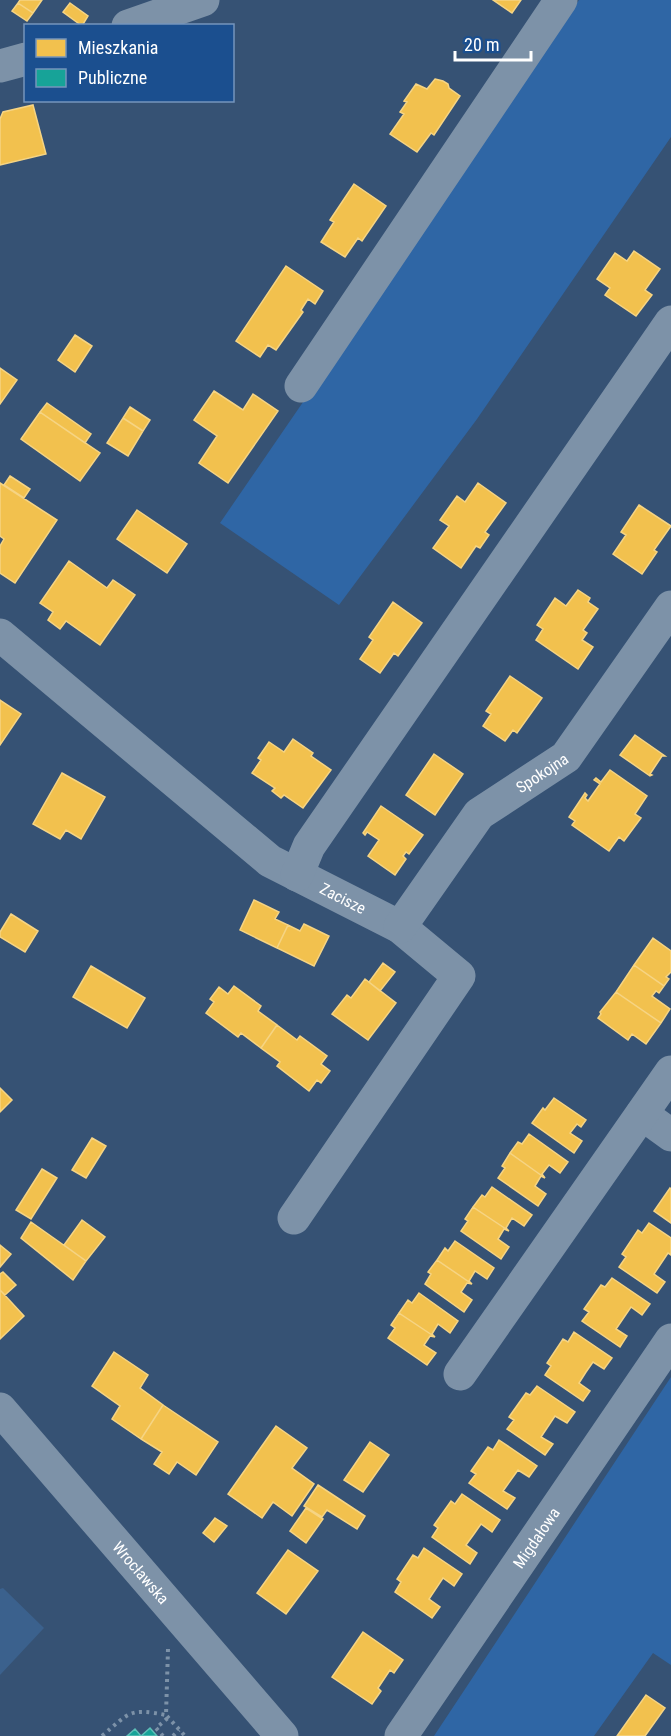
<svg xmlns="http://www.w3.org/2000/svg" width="671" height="1736" viewBox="0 0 671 1736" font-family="'Roboto Condensed',sans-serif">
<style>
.green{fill:#2f66a5}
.water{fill:#3b618d}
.homes{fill:#f2c14e;stroke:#f6d483;stroke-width:1.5}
.public{fill:#17a398;stroke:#5dbfb7;stroke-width:1.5}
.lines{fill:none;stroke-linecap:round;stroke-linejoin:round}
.path{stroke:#7d92a8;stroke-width:4;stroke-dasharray:3 4.5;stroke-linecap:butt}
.minor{stroke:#7d92a8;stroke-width:33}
.labels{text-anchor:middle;stroke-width:6;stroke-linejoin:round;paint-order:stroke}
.street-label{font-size:16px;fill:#fff;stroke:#1b4f8f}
</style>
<rect width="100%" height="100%" fill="#365274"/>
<path class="green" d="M579,0H671V137L477,419L339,605L220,523Z
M671,1377V1665L653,1653L594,1736H434Z"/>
<path class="water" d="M3,1588L44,1628L0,1675V1589Z"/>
<path class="homes" d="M20,0H42L33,13L18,3Z
M493,0H521L512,13Z
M18,3L33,13L27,21L12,11Z
M70,3L88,16L82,26L63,12Z
M435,79L443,81L448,84L449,88L460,96L434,135L431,133L417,152L390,134L404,114L400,112L407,102L404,101L416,84L427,89Z
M33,105L46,154L0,165V119L3,112Z
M354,184L386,206L362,241L358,238L345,257L321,242L334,222L330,220Z
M634,251L660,269L645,290L652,295L636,316L605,295L610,288L597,279L615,253L627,261Z
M286,266L323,291L315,304L308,299L301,310L303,312L276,350L268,345L260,357L236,341Z
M75,335L92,346L75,372L58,360Z
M0,368L17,380L0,404Z
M214,391L243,410L253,394L278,411L228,483L199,463L217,436L194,420Z
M47,403L91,434L85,443L40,412Z
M130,407L150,420L143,431L123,418Z
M40,412L100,453L80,481L21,439Z
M123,418L143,431L128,456L107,443Z
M10,476L30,489L24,498L4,485Z
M0,483L57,520L15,583L0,573V546L4,539L0,536Z
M478,483L506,503L485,532L489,535L480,548L476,546L461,568L433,548L449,526L440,520L457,496L465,502Z
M639,505L671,526L654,550L657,552L642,574L613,554L626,535L621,532Z
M137,510L187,544L167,573L117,539Z
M69,561L107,588L113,580L135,595L100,645L66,621L60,629L48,620L53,612L40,603Z
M578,590L590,598L588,602L598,609L583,630L587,633L582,640L593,647L578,669L536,640L543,629L537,625L555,598L566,606Z
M393,602L422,623L398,656L394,653L380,673L360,659L373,640L369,637Z
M510,676L542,698L517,733L513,730L505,741L483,726L491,714L486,711Z
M0,700L21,714L0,745Z
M635,735L665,756H662L650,774L652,775L650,776L620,755Z
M293,739L313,753L311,756L331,770L303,808L284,795L281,798L272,791L275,788L252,773L261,760L258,758L269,742L284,752Z
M434,754L463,774L435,815L406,795Z
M610,770L647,796L635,814L641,818L624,841L619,837L609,851L572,825L575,821L569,817L585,793L587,795L585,798L588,801L600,784L594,780L596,778L601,782Z
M62,773L105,797L81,839L66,830L60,839L33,824Z
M381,806L423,835L409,854L406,852L403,856L406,859L395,875L368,856L379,840L367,832L365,835L363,833Z
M254,900L279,912L275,919L288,925L277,948L240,930Z
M11,914L38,931L25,952L0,937V932Z
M304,924L329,936L314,966L277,948L288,925L300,931Z
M653,938L671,951V972L666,977L669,979L664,986L634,965Z
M383,963L395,972L380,991L369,982Z
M634,965L664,986L659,993L656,991L652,996L670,1009L661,1023L616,992Z
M91,966L145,998L127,1028L73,997Z
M365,979L396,1003L368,1040L332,1014L347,995L351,998Z
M234,986L261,1006L258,1011L277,1025L261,1048L241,1033L238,1037L206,1013L214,1002L210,999L219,987L228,994Z
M616,992L661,1023L646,1044L632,1034L628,1040L598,1018L601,1014L600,1012Z
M277,1025L297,1040L300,1036L327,1056L321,1064L330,1071L321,1083L317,1080L309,1091L277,1066L280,1062L261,1048Z
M0,1088L12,1100L0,1112Z
M554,1098L586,1120L581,1127L577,1124L570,1133L582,1141L574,1153L532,1123L543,1108L545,1110Z
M529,1134L568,1162L560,1173L549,1165L542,1174L545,1178L510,1153L518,1142L522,1144Z
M92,1138L106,1146L86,1178L72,1170Z
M510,1153L545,1178L541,1176L535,1186L546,1194L538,1206L498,1178L505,1168L502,1166Z
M42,1169L57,1178L31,1219L16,1210Z
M492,1187L532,1215L524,1226L512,1218L506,1228L509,1231L473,1207L482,1195L485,1197Z
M670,1188L671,1189V1223L654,1211Z
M473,1207L509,1231L504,1229L498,1239L509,1247L501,1259L461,1231L468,1221L465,1219Z
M82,1220L105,1237L86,1261L64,1245Z
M31,1222L86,1261L73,1280L21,1238Z
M649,1223L671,1238V1255L668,1253L654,1274L665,1282L657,1293L619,1267L626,1257L622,1254L638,1230L642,1233Z
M455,1241L494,1268L487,1279L475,1271L469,1281L472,1284L437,1260L445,1248L448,1251Z
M0,1245L11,1254L0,1267Z
M437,1260L472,1284L467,1283L461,1292L472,1300L464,1312L425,1284L431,1274L428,1272Z
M3,1272L16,1285L5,1295L0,1290V1274Z
M612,1278L650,1304L642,1315L631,1307L616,1329L627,1336L620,1347L582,1321L589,1312L584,1309L601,1285L605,1287Z
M0,1290L24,1316L0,1339Z
M419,1293L458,1321L450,1333L438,1324L432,1334L435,1337L399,1313L408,1300L412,1303Z
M399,1313L435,1337L430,1336L424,1345L436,1353L427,1365L388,1338L395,1328L391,1325Z
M574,1332L612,1358L604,1369L593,1362L586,1372L579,1383L590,1391L583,1401L545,1375L551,1366L547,1363L563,1339L568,1342Z
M114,1352L148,1375L140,1388L163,1405L141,1439L112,1419L120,1406L92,1386Z
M537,1386L575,1412L567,1423L555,1416L541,1437L553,1444L545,1455L507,1429L514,1420L509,1417L526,1393L530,1395Z
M163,1405L218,1442L196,1475L177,1462L169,1474L154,1464L162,1452L141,1439Z
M276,1426L307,1448L292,1468L314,1484L292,1516L273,1502L262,1518L228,1494Z
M499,1440L537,1466L529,1477L518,1470L503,1491L515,1498L507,1509L469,1483L476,1474L471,1471L488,1447L493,1450Z
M370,1442L389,1455L363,1492L344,1480Z
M318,1485L365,1516L357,1529L327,1510L322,1517L304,1506Z
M462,1494L500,1520L492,1532L481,1524L474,1534L466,1545L477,1553L470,1564L432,1537L438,1528L434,1525L451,1501L455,1504Z
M306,1508L323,1519L306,1543L290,1531Z
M215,1518L227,1526L214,1542L203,1533Z
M424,1548L462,1574L454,1586L443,1578L429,1599L440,1607L432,1618L395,1592L401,1582L397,1579L413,1555L418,1558Z
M288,1550L318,1571L286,1614L257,1593Z
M363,1632L403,1660L394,1673L390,1670L378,1688L381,1691L372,1704L332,1677Z
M646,1695L665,1708L645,1736H617Z"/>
<path class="public" d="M150,1728L157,1736H127L135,1729L141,1736Z"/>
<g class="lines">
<path class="path" d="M168,1649L166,1715L185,1736
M102,1736C130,1712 129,1708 166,1715
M163,1736L156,1728L169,1717
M173,1736L179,1730"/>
<g class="minor">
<path d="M128,26L203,0"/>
<path d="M0,66L26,59"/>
<path d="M301,386L561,0"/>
<path id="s1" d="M0,635L270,861L400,927L459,976L294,1218"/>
<path d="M297,875L309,846L671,322"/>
<path id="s2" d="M400,927L479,814L566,757L671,607"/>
<path d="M642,1114L671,1135"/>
<path d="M460,1374L671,1072"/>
<path id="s3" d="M0,1409L282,1736"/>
<path id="s4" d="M401,1736L671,1340"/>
</g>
</g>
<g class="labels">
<g class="street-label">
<text dy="6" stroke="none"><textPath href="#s2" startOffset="213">Spokojna</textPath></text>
<text dy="6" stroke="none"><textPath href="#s1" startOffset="434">Zacisze</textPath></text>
<text dy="6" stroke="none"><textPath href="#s4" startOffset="240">Migdałowa</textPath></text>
<text dy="6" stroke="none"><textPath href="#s3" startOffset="216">Wrocławska</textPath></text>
</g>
</g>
<rect x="24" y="24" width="210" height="78" fill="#1b4f8f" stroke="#7695bc" stroke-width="1.5"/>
<rect x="36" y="39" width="30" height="18" fill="#f2c14e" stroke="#7695bc" stroke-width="1.5"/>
<text x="78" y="54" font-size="18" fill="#ffffff">Mieszkania</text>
<rect x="36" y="69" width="30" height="18" fill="#17a398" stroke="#7695bc" stroke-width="1.5"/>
<text x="78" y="84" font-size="18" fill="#ffffff">Publiczne</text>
<path d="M455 51v9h76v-9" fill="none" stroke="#ffffff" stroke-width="3"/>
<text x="464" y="51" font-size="18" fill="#ffffff" stroke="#1b4f8f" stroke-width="4.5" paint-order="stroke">20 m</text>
</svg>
